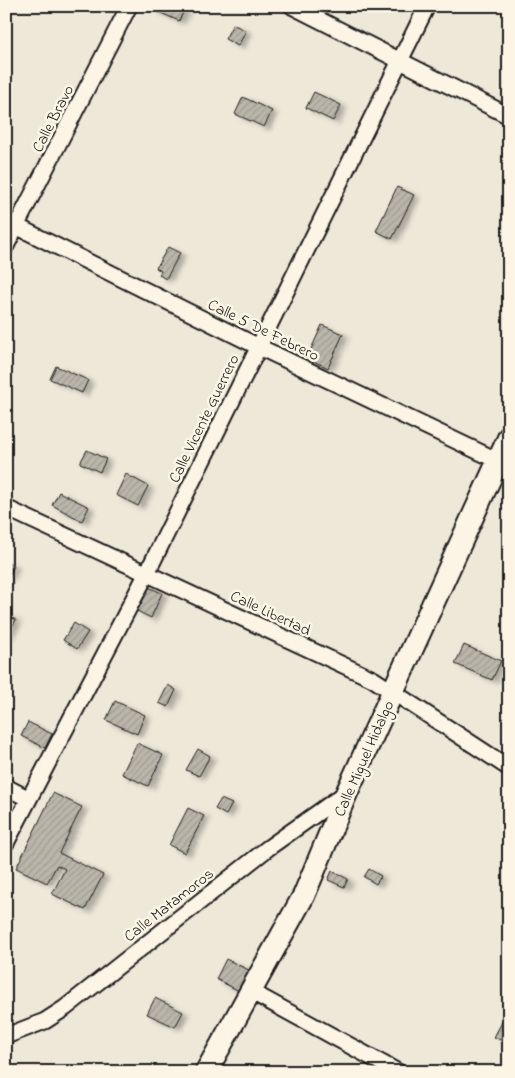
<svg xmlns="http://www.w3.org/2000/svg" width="515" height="1078" viewBox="0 0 515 1078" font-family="'Indie Flower',sans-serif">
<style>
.building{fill:url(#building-hatch);stroke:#1c1c1c;filter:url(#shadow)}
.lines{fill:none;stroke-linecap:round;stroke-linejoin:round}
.street-casing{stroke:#1c1c1c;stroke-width:19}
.secondary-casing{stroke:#1c1c1c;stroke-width:25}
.street{stroke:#fcf5e5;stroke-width:15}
.secondary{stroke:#fcf5e5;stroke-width:21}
.labels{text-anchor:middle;stroke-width:5;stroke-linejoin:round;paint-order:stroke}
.street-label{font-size:16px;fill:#1c1c1c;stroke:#fcf5e5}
</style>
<defs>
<pattern id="building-hatch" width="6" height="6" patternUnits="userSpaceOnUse" patternTransform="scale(1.25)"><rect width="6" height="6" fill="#bab6aa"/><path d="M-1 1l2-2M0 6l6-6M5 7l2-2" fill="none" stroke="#9f9c92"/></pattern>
<filter id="shadow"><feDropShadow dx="5.5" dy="3" stdDeviation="2.5" flood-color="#0004"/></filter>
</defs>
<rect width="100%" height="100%" fill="#eee8d9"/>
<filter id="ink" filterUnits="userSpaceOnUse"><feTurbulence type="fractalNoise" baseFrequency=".02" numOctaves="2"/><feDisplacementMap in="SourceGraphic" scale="10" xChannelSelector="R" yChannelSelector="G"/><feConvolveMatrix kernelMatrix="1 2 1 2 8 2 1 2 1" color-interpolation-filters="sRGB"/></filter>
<g filter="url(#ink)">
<path class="building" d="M156,6H186L179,21L154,10Z
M233,24L246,31L238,46L225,39Z
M314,92L341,105L333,121L306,108Z
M243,97L272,111L264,127L235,114Z
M397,187L414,195L392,239L376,231Z
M168,247L180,253L166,279L159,275L161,271L156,268Z
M322,325L343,334L328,368L307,358Z
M56,366L88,380L82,393L50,379Z
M87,450L106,459L100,472L80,463Z
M126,474L148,486L138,506L116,495Z
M59,492L89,507L82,521L52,505Z
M6,562L14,566L6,581Z
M146,586L162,593L151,618L135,610Z
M6,615L16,620L6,637Z
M74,623L88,632L77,649L63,640Z
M464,645L501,661L492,680L455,664Z
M168,685L176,690L168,707L159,703Z
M115,701L145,715L137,734L106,720Z
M28,722L52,734L45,748L21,736Z
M137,743L163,755L148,786L122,774Z
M198,749L210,756L199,776L186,770Z
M53,793L82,807L59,853L103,875L85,910L52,894L65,869L57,865L47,883L16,868Z
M221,799L232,804L226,815L215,809Z
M188,808L204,816L185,853L169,845Z
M369,869L381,876L376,884L364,877Z
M332,871L348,879L344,887L328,880Z
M226,959L253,972L243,993L216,979Z
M155,998L183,1012L175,1027L147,1014Z
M509,1009V1044L494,1037Z"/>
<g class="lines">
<defs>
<path id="street" d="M292,6L509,116
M6,221L257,346L509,466
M6,246L129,6
M6,508L373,679L509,768
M6,787L29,799
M6,843L147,573L427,6
M252,992L398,1072
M6,1036L45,1021L65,1008L268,848L347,792"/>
<path id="secondary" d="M206,1072L304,895L347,792L509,437"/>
</defs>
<use href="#street" class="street-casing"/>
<use href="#secondary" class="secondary-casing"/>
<use href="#street" class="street"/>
<use href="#secondary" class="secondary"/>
</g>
</g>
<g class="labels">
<g class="street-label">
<text transform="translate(52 118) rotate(-63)" y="6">Calle Bravo</text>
<text transform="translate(264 329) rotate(26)" y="6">Calle 5 De Febrero</text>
<text transform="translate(203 418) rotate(-64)" y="6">Calle Vicente Guerrero</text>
<text transform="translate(271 612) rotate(25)" y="6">Calle Libertad</text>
<text transform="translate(363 758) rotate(-66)" y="6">Calle Miguel Hidalgo</text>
<text transform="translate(168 904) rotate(-38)" y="6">Calle Matamoros</text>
</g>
</g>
<rect width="515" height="1078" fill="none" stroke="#fcf5e5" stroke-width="25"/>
<rect x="12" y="12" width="490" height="1053" fill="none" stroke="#1c1c1c" stroke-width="2" filter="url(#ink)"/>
</svg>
